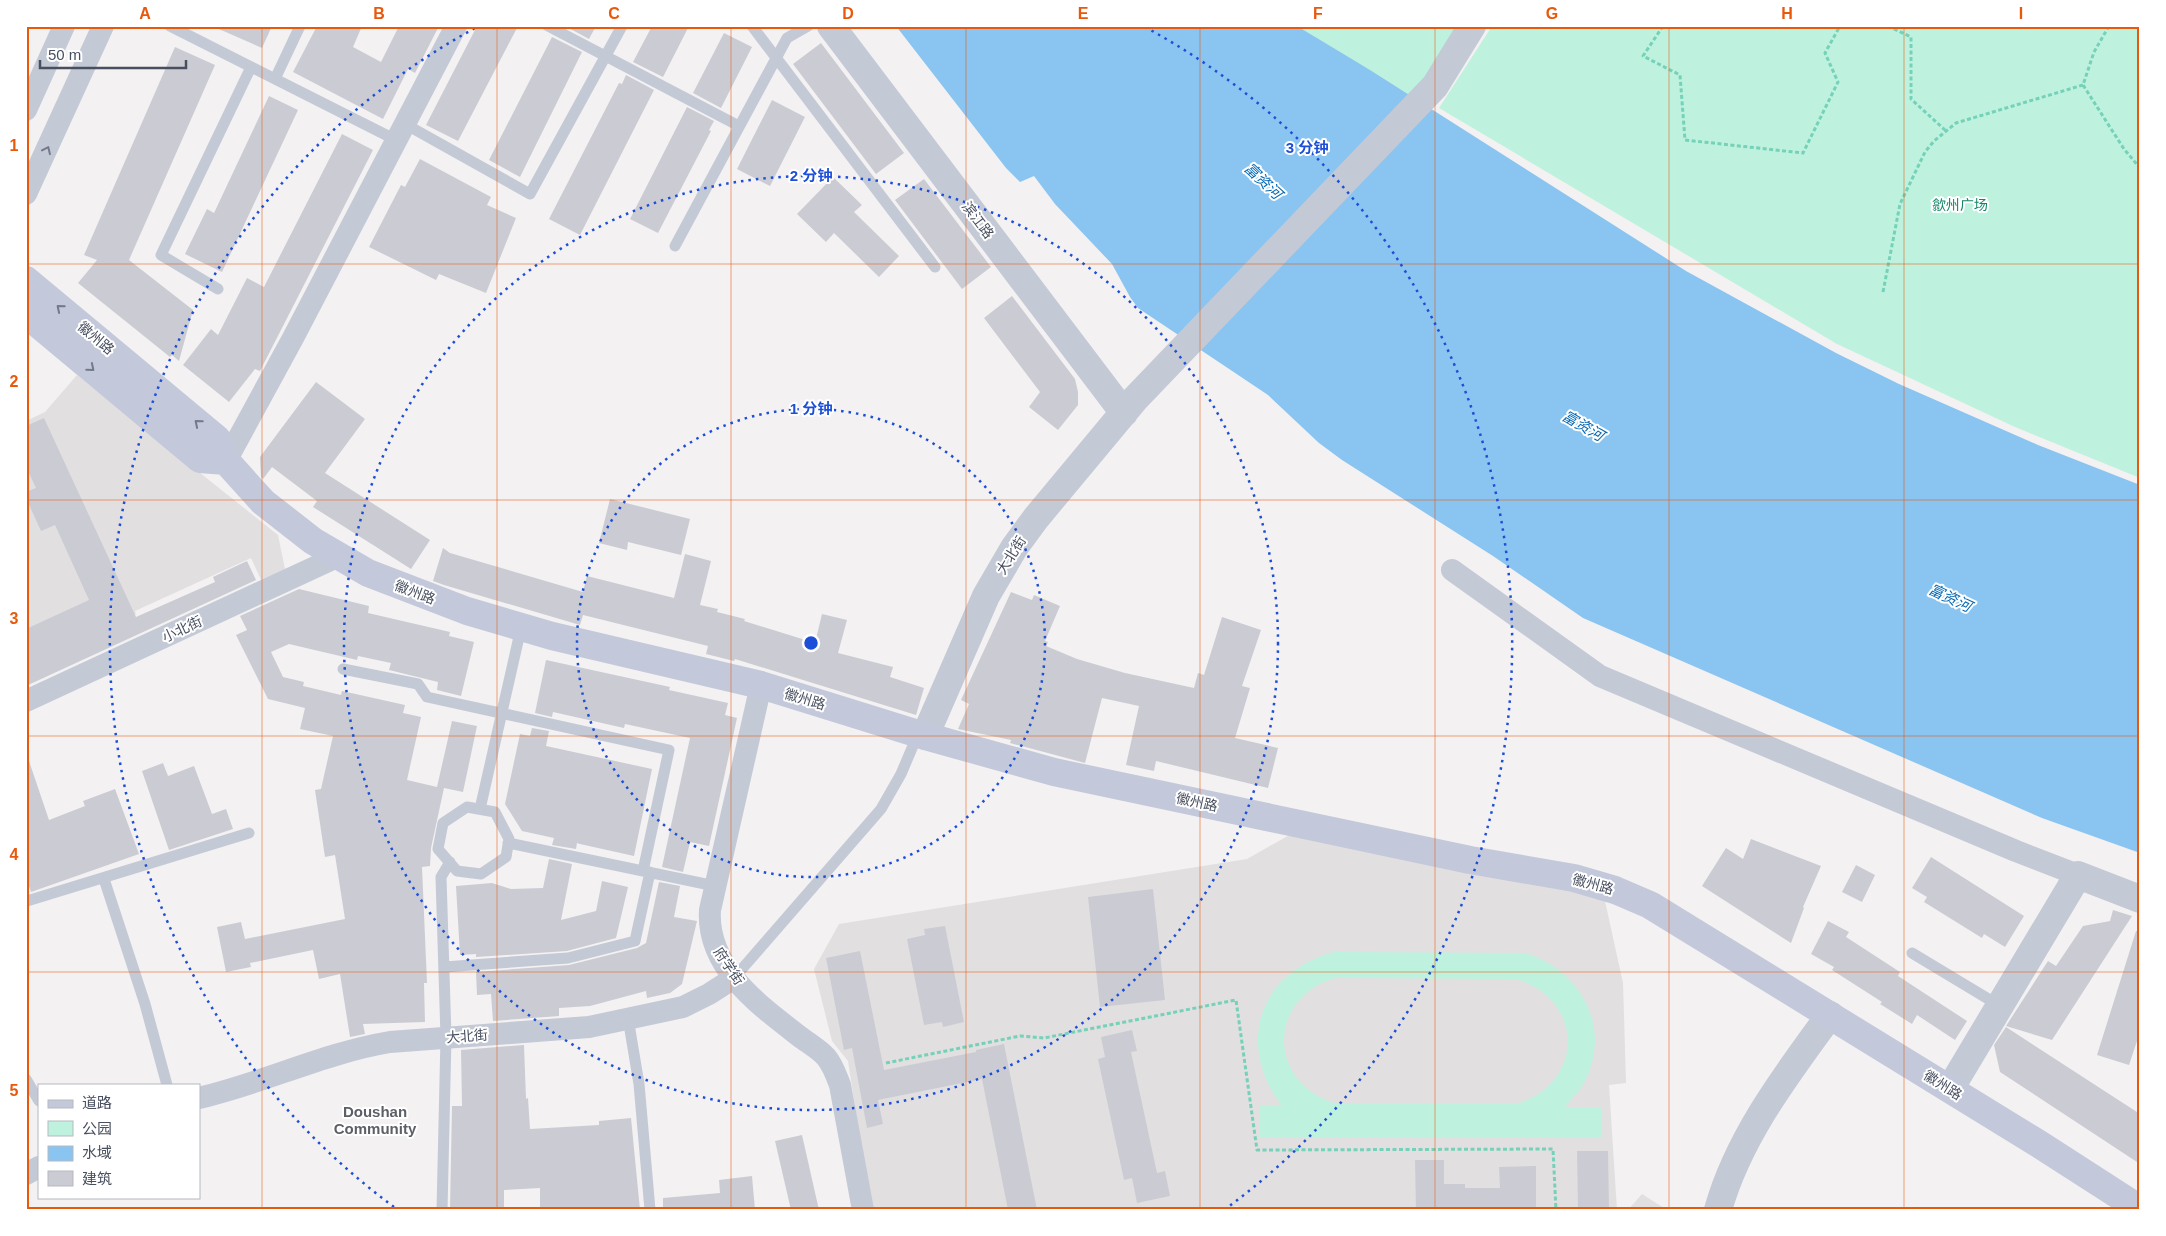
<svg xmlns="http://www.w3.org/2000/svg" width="2166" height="1236" viewBox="0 0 2166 1236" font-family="Arial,'Noto Sans SC',sans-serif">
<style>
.education{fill:#e1dfe0}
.green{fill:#bef2de;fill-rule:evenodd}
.water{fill:#8ac4f0}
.building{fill:#cbccd3}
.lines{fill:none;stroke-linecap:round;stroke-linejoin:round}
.path{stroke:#75d1b8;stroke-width:3;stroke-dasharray:4 2.5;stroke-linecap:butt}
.service{stroke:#c4c9d6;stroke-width:11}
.minor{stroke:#c4c9d6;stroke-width:22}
.tertiary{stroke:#c4c9d6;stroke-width:28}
.secondary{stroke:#c3c9da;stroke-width:28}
.oneway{stroke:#737a89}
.oneway2{stroke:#737a8a}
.grid{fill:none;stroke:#e8590c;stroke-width:1;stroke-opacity:0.55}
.ring{fill:none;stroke:#1d4ed8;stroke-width:2.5;stroke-dasharray:2.5 5}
.labels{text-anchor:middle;stroke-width:4;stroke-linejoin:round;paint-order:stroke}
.park-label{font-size:14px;fill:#138666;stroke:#fff}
.street-label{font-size:14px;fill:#484f5f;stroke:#fff}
.water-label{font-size:15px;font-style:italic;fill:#0669b4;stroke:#fff}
.neighbourhood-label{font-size:15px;font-weight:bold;fill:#5d5f66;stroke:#fff}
.centre{fill:#1d4ed8;stroke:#fff;stroke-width:2.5}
.ring-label{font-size:15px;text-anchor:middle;font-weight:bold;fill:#1d4ed8;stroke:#fff;stroke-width:4;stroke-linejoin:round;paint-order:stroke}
.neatline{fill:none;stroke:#e8590c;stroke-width:2}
.grid-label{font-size:16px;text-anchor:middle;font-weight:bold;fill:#e8590c}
</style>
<rect width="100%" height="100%" fill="#f3f1f1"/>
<path class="education" d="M77,375L278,535L286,574L263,584L251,558L135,611L136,614L26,664V421L45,412Z
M1293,833L1603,892L1623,983L1626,1083L1609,1085L1617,1210H1239L1238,1206L1216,1210H871L848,1061L832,1041L814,969L839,924L1247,859Z
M1642,1194L1667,1210H1628Z"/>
<path class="green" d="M1297,26H1462L1428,81L1410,96Z
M1492,26H2140V478L2015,427L1837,344L1439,108Z
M1334,952L1525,953C1581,970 1613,1028 1584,1083C1579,1092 1571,1099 1565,1107L1602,1108V1138L1260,1137V1106H1282C1235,1044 1259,972 1334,952ZM1335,978L1516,979C1585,999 1585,1084 1516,1104L1335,1103C1267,1083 1267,998 1335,978Z"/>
<path class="water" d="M896,26H1297L1370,70L1686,271L1836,353L1899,384L2038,445L2140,485V853L2042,818L1583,618L1493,556L1342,460L1319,443L1268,395L1138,308L1130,297L1112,264L1055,204L1034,176L1020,182L1006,168Z"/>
<path class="building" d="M212,26H272L262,48Z
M317,26H362L353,47L381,62L399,26H439L415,73L408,69L383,119L293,72Z
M477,26H518L458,141L426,125Z
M565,26H596L589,39Z
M652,26H689L663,77L633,62Z
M724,33L752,47L721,108L693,93Z
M552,37L582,52L520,177L489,160Z
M821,43L904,153L876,174L793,64Z
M175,47L215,65L129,260L193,310L179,361L172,355L170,357L78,283L97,260L84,255Z
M626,75L654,90L580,235L549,219L619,83L622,84Z
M269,96L298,110L222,272L185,254L207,209L214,213Z
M772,100L805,117L770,186L737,169Z
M687,107L714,121L709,130L711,131L658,233L630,219Z
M342,134L373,150L260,371L255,369L229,402L183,365L211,329L218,335L247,278L264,287Z
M420,159L491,197L487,205L516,218L486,293L439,274L436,280L369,247L401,185L405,187Z
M833,177L862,205L854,212L899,256L879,277L834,233L826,242L797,214Z
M924,179L991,267L962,289L895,200Z
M1012,296L1075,379L1078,392V405L1058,430L1029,407L1040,392L984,318Z
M316,382L365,419L325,473L430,540L411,569L313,507L317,501L272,467L263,479L261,477L260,457Z
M44,418L136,617L215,582L213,577L247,561L256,580L26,686V629L89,600L55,525L41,531L26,498V492L36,488L26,467V426Z
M610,499L690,519L681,555L628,542L627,550L599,543Z
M443,548L450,553L583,592L587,576L674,598L685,554L711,561L700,605L718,609L717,612L745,619L744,621L815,643L822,614L847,620L838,653L893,667L890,677L924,688L916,715L735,659L734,661L706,654L708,646L583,615L580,625L444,585L433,581Z
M299,589L369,606L368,613L450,632L449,636L474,642L461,696L437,690L438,682L389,670L391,663L358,656L357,660L289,644L271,652L283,677L304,682L303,686L341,695L342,691L405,705L403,713L421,717L407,780L437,787L452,721L477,726L463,792L444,788L431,848L430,866L422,867L427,983H424L425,1022L363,1024L365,1034L350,1037L340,974L319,979L313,950L250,963L251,967L226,972L217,927L241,922L245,939L345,919L335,855L325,857L315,790L321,789L333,736L300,729L305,708L268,699L236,635L247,630L240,616Z
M1011,592L1032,600L1034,595L1060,606L1045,641L1048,642L1046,646L1077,659L1125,673L1194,688L1198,673L1204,675L1222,617L1261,630L1242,686L1250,688L1235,738L1278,748L1268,788L1156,761L1154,771L1126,765L1139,706L1102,698L1085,763L1010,743L1011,740L958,729L969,704L961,700Z
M546,660L670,687L669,690L728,703L725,715L737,718L709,846L690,842L683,872L662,867L690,738L625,724L624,728L553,712L552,717L535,713Z
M532,728L549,731L546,746L652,769L634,856L580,844L577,843L576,849L552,845L554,838L522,831L505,804L520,734L530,736Z
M29,761L49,820L85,806L83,801L115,789L139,854L31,892L26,878V762Z
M163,763L168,776L194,766L212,814L226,809L233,829L169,850L142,771Z
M1751,839L1821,866L1803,907L1804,908L1791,943L1702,886L1726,848L1743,859Z
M1931,857L2024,916L2005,947L1984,934L1982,938L1924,902L1927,897L1912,888Z
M549,859L572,864L561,920L596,911L602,881L628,887L616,938L567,951L476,957V954L460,955L456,886L492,883L511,889L543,888Z
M1856,865L1875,875L1862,902L1842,892Z
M659,882L680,886L674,917L697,921L682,984L670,993L647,998L646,991L590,1006L559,1008V1016L493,1021L491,994L477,995L476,972L569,965L637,948L646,943Z
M1153,889L1165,1000L1100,1007L1088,897Z
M2113,910L2132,916L2052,1040L2006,1026L2048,961L2056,966L2083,926L2110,921Z
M1828,921L1849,932L1846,937L1900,972L1898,976L1967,1021L1955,1040L1917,1015L1912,1024L1880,1004L1882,1002L1832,970L1834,967L1811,954Z
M945,926L964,1022L943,1027L942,1022L924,1025L907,939L925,935L924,929Z
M2136,931H2140V1032L2129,1065L2097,1055Z
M860,951L884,1070L976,1052V1050L1004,1044L1037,1210H1008L982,1079L878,1100L883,1124L867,1128L852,1048L844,1050L826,958Z
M2006,1027L2140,1114V1164L2000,1072L1994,1045Z
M1132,1030L1137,1051L1131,1052L1157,1173L1165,1171L1170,1196L1137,1203L1132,1178L1124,1180L1098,1059L1105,1057L1101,1037Z
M524,1045L526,1099L528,1098L530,1129L599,1125V1121L631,1118L640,1210H540V1188L504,1190V1210H450L452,1106H462L461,1050Z
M802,1135L819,1210H791L775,1141Z
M1577,1151H1608L1609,1210H1578Z
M1415,1160H1444V1184H1465V1188H1500L1499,1167L1536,1166V1210H1416Z
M752,1176L755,1210H663V1198L720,1193L719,1180Z"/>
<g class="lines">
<path class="path" d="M1663,26L1643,56L1680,75L1685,140L1803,153L1838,82L1825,53L1840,26
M1888,26L1911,37V99L1945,130
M2109,26L2094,52L2083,85L2124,149L2140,168
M1883,292L1900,204L1925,152L1934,141L1956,123L2083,85
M886,1063L1020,1036L1044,1038L1236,1000L1257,1150L1553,1149L1556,1210"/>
<path class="service" d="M170,26L396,140
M548,26L739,126
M752,26L935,267
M275,79L300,26
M405,124L530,194L622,26
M675,246L787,38L808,26
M218,289L161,255L251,67
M343,669L418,684L427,697L669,750L643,871
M467,807L495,812L509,839L506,857L481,874L457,871L438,849L443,823Z
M480,809L521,628
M508,843L715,886
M104,879L145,1004L167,1085
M27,901L249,833
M1912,953L2000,1006
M444,967L568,958L635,941L650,872
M734,978L881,809L901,774L918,734
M628,1018L639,1084L650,1210
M26,1079L39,1101
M442,1210L446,1037L441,877L450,862"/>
<path class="minor" d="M26,110L64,26
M26,194L103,26
M226,461L293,338L456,26
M1452,570L1600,676L2016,851L2078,875
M761,685L710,910C706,967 759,1005 799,1036C808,1043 819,1049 826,1057C833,1065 836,1075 840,1085L863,1210
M26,701L339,556
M199,1098C264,1083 324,1053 390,1042L589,1027L683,1007L709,994L734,978
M26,1174L39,1167"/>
<path class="tertiary" d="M831,26L1124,413
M925,736L986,596L1014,548L1036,518L1135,399L1435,86L1472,26
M1950,1089L2078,875L2140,899
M1718,1210C1738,1138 1786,1075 1830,1015"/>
<path class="secondary" d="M26,280L217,439L226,461L263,502L313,541L368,573L467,611L552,636L761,685L925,736L1054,772L1470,860L1574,878L1615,890L1650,905L2039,1144L2140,1209
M26,314L200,459L226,461"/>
</g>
<defs><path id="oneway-chevron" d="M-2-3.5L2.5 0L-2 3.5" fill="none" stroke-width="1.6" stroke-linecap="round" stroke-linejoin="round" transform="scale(1.25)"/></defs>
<use class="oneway" href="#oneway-chevron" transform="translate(47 150) rotate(-65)"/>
<g class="oneway2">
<use href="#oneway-chevron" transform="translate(60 308) rotate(-140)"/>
<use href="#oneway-chevron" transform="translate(91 368) rotate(40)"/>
<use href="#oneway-chevron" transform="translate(198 423) rotate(-140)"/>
</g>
<path class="grid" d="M262,26V1210M497,26V1210M731,26V1210M966,26V1210M1200,26V1210M1435,26V1210M1669,26V1210M1904,26V1210M26,264H2140M26,500H2140M26,736H2140M26,972H2140"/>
<g class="ring">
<circle cx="811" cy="643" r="234"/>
<circle cx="811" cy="643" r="467"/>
<path d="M394 1207A701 701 0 0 1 477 27M1145 27A701 701 0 0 1 1228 1207"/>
</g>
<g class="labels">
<g class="park-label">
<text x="1960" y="210">歙州广场</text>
</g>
<g class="street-label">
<text transform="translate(978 220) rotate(53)" y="5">滨江路</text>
<text transform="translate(96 338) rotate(40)" y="5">徽州路</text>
<text transform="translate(1011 555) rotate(-58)" y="5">大北街</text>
<text transform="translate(415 592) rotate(21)" y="5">徽州路</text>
<text transform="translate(182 629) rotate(-25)" y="5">小北街</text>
<text transform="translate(805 699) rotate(17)" y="5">徽州路</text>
<text transform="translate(1197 802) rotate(12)" y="5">徽州路</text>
<text transform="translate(1593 884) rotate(15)" y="5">徽州路</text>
<text transform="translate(729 966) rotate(56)" y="5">府学街</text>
<text transform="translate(467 1036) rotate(-4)" y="5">大北街</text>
<text transform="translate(1943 1085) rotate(32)" y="5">徽州路</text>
</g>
<g class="water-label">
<text transform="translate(1263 181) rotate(43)" y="5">富资河</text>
<text transform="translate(1583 426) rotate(30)" y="5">富资河</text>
<text transform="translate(1950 598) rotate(25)" y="5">富资河</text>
</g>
<g class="neighbourhood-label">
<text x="375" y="1117">Doushan<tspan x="375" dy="17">Community</tspan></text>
</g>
</g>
<circle cx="811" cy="643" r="8" class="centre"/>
<g class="ring-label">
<text x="1307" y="153">3 分钟</text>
<text x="811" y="181">2 分钟</text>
<text x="811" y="414">1 分钟</text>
</g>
<rect width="2166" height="1236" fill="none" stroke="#ffffff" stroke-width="55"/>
<rect x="38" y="1084" width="162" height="115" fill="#ffffff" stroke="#b6b9bf"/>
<rect x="48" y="1100" width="25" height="8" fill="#c3c9da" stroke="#b6b9bf"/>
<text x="82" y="1108" font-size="15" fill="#484f5f">道路</text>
<rect x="48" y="1121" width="25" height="15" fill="#bef2de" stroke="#b6b9bf"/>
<text x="82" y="1134" font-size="15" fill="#484f5f">公园</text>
<rect x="48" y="1146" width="25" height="15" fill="#8ac4f0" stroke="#b6b9bf"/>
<text x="82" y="1158" font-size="15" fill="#484f5f">水域</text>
<rect x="48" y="1171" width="25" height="15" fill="#cbccd3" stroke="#b6b9bf"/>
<text x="82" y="1184" font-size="15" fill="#484f5f">建筑</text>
<path d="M40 60v8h146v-8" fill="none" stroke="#484f5f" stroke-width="2.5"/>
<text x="48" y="60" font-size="15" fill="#484f5f" stroke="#ffffff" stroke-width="4" paint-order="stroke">50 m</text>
<rect x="28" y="28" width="2110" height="1180" class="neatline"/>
<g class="grid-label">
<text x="145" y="19">A</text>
<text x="379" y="19">B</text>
<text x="614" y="19">C</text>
<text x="848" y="19">D</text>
<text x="1083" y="19">E</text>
<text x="1318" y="19">F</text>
<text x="1552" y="19">G</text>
<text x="1787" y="19">H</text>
<text x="2021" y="19">I</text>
<text x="14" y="151">1</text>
<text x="14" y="387">2</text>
<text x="14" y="624">3</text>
<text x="14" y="860">4</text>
<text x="14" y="1096">5</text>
</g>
</svg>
